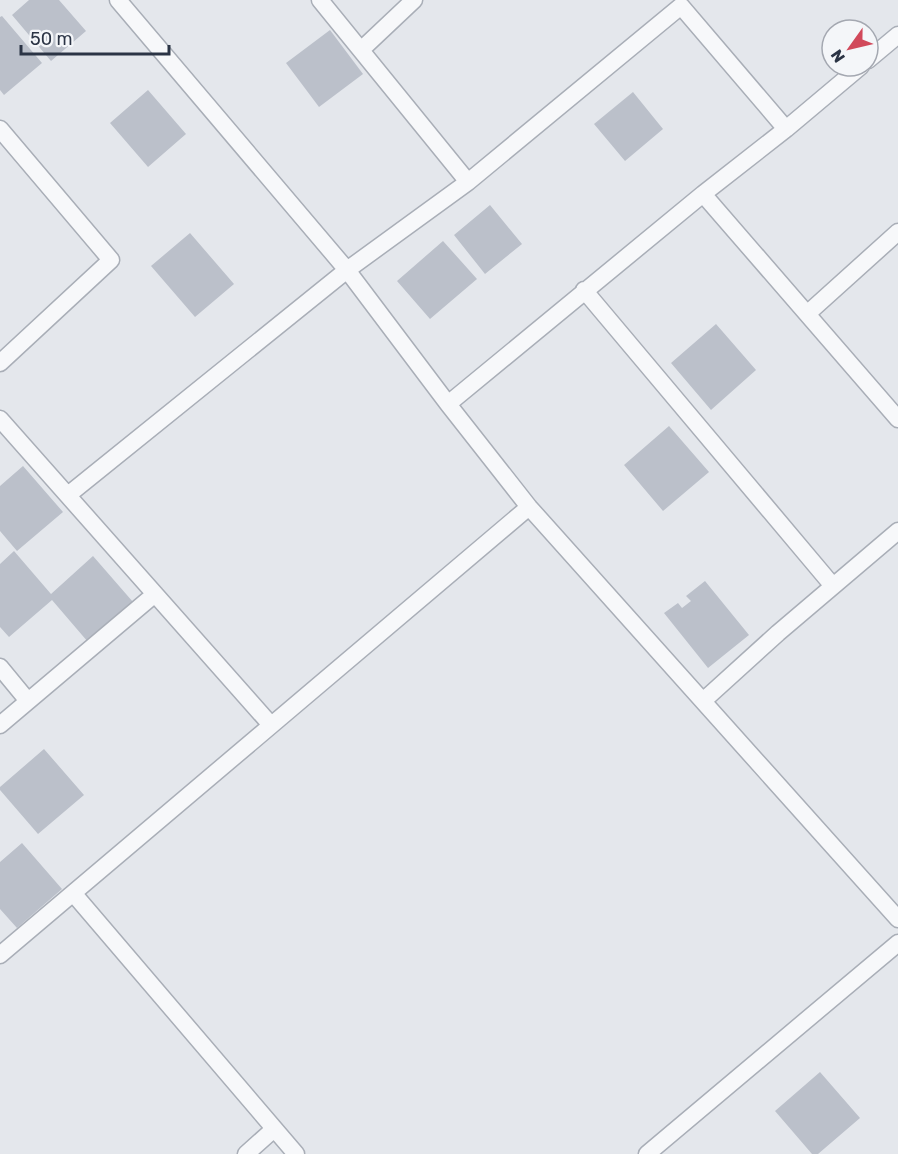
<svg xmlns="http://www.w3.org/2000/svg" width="898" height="1154" viewBox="0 0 898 1154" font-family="Rubik,sans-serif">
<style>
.building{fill:#bbc0ca}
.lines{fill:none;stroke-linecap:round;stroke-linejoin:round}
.street-casing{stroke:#a9aeb7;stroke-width:19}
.street{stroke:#f7f8fa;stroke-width:16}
</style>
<rect width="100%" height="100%" fill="#e4e7ec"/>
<path class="building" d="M29,0H59L86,31L51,61L12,15Z
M2,16L42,63L4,95L0,90V17Z
M330,30L363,74L319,107L286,63Z
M148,90L186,134L148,167L110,123Z
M633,92L663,129L625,161L594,124Z
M490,205L522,244L485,274L454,235Z
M190,233L234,284L195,317L151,266Z
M443,241L477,279L430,319L397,281Z
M716,324L756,370L711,410L671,363Z
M669,426L709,472L663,511L624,465Z
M23,466L63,512L17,551L0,531V486Z
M14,551L51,594L93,556L133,602L88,642L52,600L9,637L0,627V564Z
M705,581L749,635L708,668L664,613L678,603L682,608L691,601L686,596Z
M44,749L84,795L38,834L0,790V787Z
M22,843L62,889L17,928L0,909V862Z
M820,1072L860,1118L818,1154H812L775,1111Z"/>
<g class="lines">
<defs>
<path id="street" d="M118,0L347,270L448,404L529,507L898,919
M320,0L468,182
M361,50L414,0
M868,60L898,35
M0,129L111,260L0,363
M703,194L786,129L861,66
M584,290L833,586
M807,314L898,232
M448,404L703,194L898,419
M0,419L271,725
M68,495L347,270L468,182L681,6L786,129
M0,667L28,701
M703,701L778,633L898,531
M0,725L155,594
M73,893L296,1154
M0,955L529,507
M246,1154L274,1129
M647,1154L898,943"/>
</defs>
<use href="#street" class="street-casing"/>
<use href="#street" class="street"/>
</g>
<g transform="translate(850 48) rotate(236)"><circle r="28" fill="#f4f6f9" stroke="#a4a8b1" stroke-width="1.5"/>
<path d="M0-4.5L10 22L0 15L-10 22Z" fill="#d1495b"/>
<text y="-9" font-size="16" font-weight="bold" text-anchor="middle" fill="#2b3445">N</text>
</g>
<path d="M21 45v9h148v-9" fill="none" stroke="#2b3445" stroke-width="3"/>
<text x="30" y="45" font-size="18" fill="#2b3445" stroke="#f4f6f9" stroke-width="4.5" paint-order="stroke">50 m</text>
</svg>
